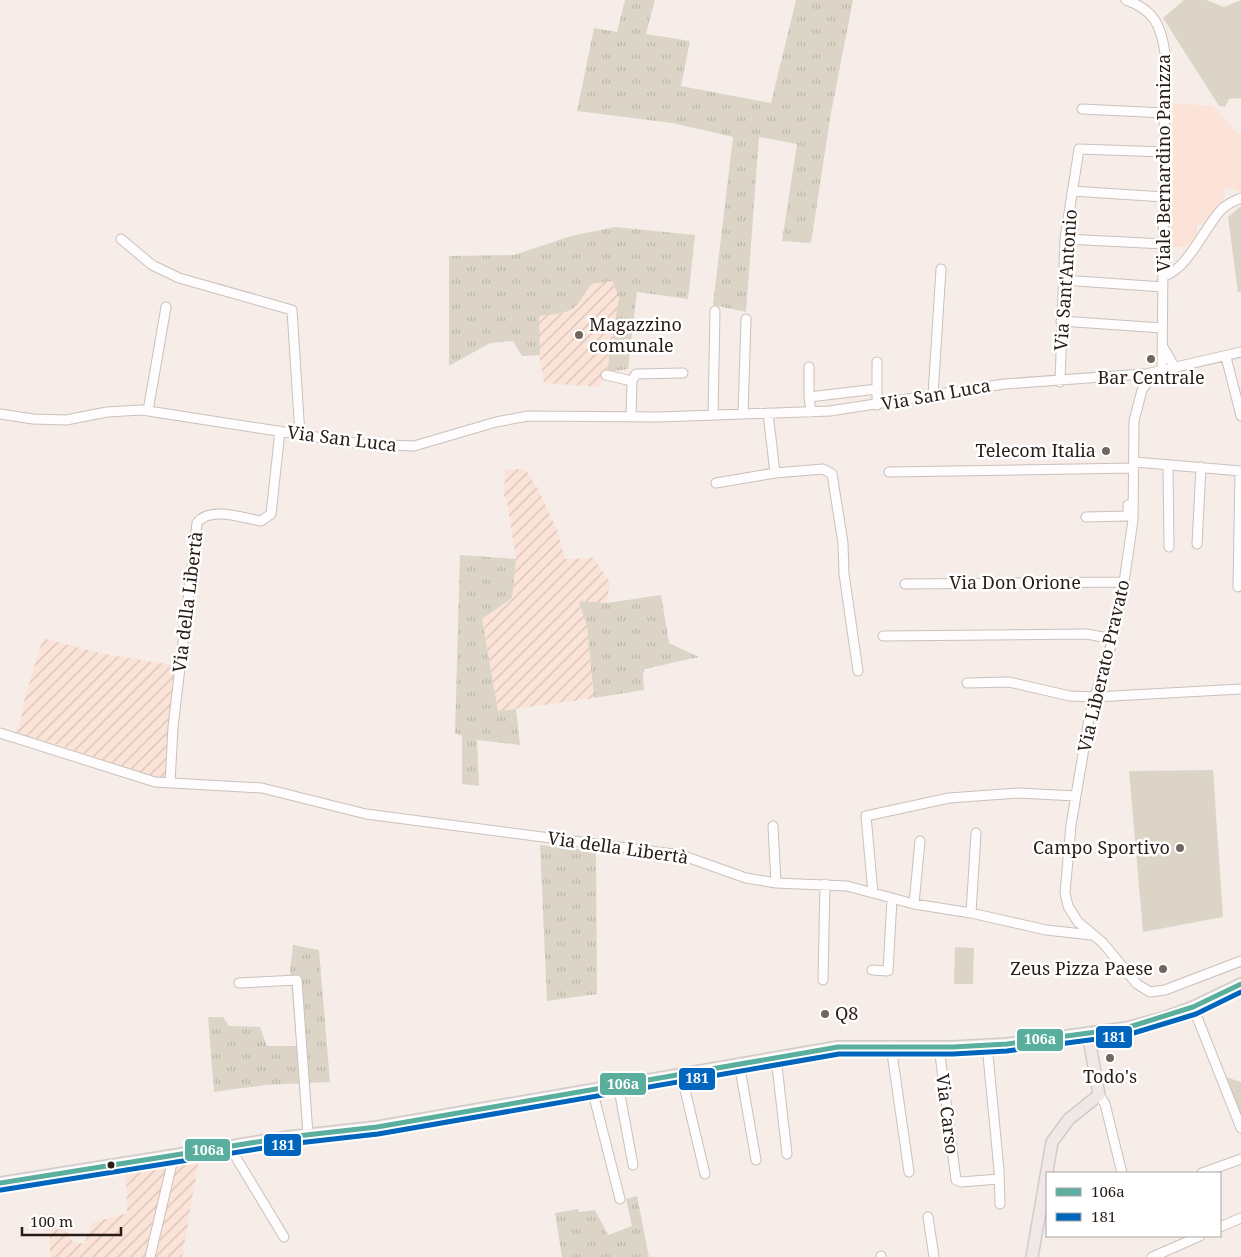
<svg xmlns="http://www.w3.org/2000/svg" width="1241" height="1257" viewBox="0 0 1241 1257" font-family="'Noto Serif',serif">
<style>
.built{fill:#fbe3d7}
.industrial{fill:url(#industrial-furrows)}
.grass{fill:url(#grass-tufts)}
.park{fill:#dcd5c7}
.lines{fill:none;stroke-linecap:round;stroke-linejoin:round}
.minor-casing{stroke:#cbc0bb;stroke-width:11}
.major-casing{stroke:#d1cbc8;stroke-width:14}
.minor{stroke:#fefcfc;stroke-width:9}
.major{stroke:#f1e7e6;stroke-width:11}
.bus-1-casing{stroke:#fff;stroke-width:9}
.bus-2-casing{stroke:#fff;stroke-width:9}
.bus-1{stroke:#5aae9d;stroke-width:5}
.bus-2{stroke:#0065bd;stroke-width:5}
.poi-dot{fill:#71655f;stroke:#fff;stroke-width:2}
.bus-dot{fill:#291c15;stroke:#fff;stroke-width:2}
.labels{text-anchor:middle;stroke-width:5;stroke-linejoin:round;paint-order:stroke}
.street-label{font-size:18px;fill:#291c15;stroke:#fff}
.poi-label{font-size:18px;fill:#291c15;stroke:#fff;text-anchor:end}
.line-badge{stroke:#fff;stroke-width:2}
.badge-label{font-size:14px;text-anchor:middle;font-weight:bold;fill:#fff}
</style>
<defs>
<pattern id="industrial-furrows" width="10" height="10" patternUnits="userSpaceOnUse" patternTransform="scale(1.25)"><rect width="10" height="10" fill="#fbe3d7"/><path d="M-1 1l2-2M0 10L10 0M9 11l2-2" fill="none" stroke="#d7c2b8"/></pattern>
<pattern id="grass-tufts" width="24" height="20" patternUnits="userSpaceOnUse" patternTransform="scale(1.25)"><rect width="24" height="20" fill="#dcd5c7"/><path d="M3 7l-1-3M5 7V3M7 7l1-3M15 17l-1-3M17 17v-4M19 17l1-3" fill="none" stroke="#bdb6aa"/></pattern>
</defs>
<rect width="100%" height="100%" fill="#f6ede9"/>
<path class="built" d="M1173,103L1213,106L1237,133L1241,134V192L1231,188L1225,189L1224,199L1204,224L1197,225V235L1186,247H1172Z"/>
<path class="industrial" d="M612,281L619,297L607,371L610,372L598,387L544,383L539,355V316L570,312L578,305L591,284Z
M525,469L538,489L557,530L565,559L593,558L610,582L607,603L579,602L587,627L594,698L498,711L482,619L512,598L516,559L506,496L504,497L505,470Z
M43,638L99,653L184,667L168,781L46,741L15,733L21,720L25,697Z
M199,1158L182,1257H50V1227L62,1224L73,1242L84,1244L92,1223L127,1213L126,1172Z"/>
<path class="grass" d="M625,0H655L646,34L690,41L681,86L771,103L796,0H853L831,113L811,243L782,241L797,144L759,137L746,312L713,305L733,137L672,123L577,111L594,28L617,32Z
M615,227L695,235L688,299L637,292L628,369L607,372L619,297L612,281L591,284C573,314 573,312 539,316L540,355L522,356L513,341L490,343L449,366V256L514,255L571,236Z
M460,555L516,559L512,598L482,619L498,711L516,709L520,745L477,740L479,786L462,784V736L455,733Z
M661,595L669,643L699,657L645,669L643,675L644,690L594,698L587,627L579,601L607,603Z
M540,845L596,851L597,994L547,1001Z
M293,945L319,950L330,1082L266,1085L214,1092L208,1017H223L229,1026L260,1027L267,1046H297L290,971Z
M637,1196L649,1257H562L555,1213L578,1209L579,1212L595,1210L608,1235L632,1226L626,1199Z"/>
<path class="park" d="M1184,0H1206L1224,7L1241,0V98L1229,99L1225,107L1219,106L1163,18Z
M1241,206V292H1238L1228,217Z
M1213,770L1223,917L1143,932L1129,771Z
M955,947L974,948L973,984H954Z
M1223,1076L1241,1082V1118Z"/>
<g class="lines">
<defs>
<path id="minor" d="M1126,0C1154,10 1161,25 1165,53L1162,371
M1082,109L1165,113
M1072,191L1164,197
M121,239L152,265L179,278L292,310L300,435
M1065,239L1164,244
M1164,276C1187,270 1205,227 1221,210C1226,204 1234,201 1241,198
M1063,280L1163,287
M1061,321L1162,328
M1163,347L1175,368
M1226,357L1241,416
M877,362V389
M809,367V397
M1146,374L1241,352
M606,375L632,381
M1148,381L1142,390L1134,421L1133,520L1124,582L1113,639L1090,713L1071,825L1065,893L1068,906L1078,922L1102,942L1137,984L1150,992L1165,990L1241,961
M1060,382L1065,239L1079,149L1164,152
M933,395L941,269
M148,411L166,307
M811,412L809,397L877,389V405
M768,413L775,473L823,469L832,474L843,543L844,574L858,671
M0,414L33,419L66,420L107,412L142,410L361,444L414,446L496,422L528,416L659,417L830,411L1004,384L1143,374
M743,414L746,319
M713,415L715,311
M631,417L632,381L636,374L683,373
M1135,462L1241,471
M1168,465L1169,547
M889,472L1134,468
M716,483L775,473
M1086,517L1128,516V505
M1197,544L1201,467
M905,584L1124,582
M1238,587L1240,471
M883,636L1087,634L1113,639
M967,683L1009,682L1070,696L1095,697L1241,689
M0,733L155,782L262,788L366,814L681,855L746,878L776,883L847,886L914,904L971,913L1046,930L1092,935
M170,783L173,727L197,523C210,506 242,518 261,521L271,514L280,431
M773,826L776,883
M873,893L866,816L949,798L1018,793L1076,796
M914,904L920,841
M971,913L976,833
M872,970L888,971L892,899
M823,980L825,884
M239,983L297,980L308,1134
M1193,1007L1241,1128
M987,1045L999,1170L1000,1204
M891,1046L909,1172
M939,1047L956,1180L961,1182L999,1179
M776,1057L787,1154
M739,1063L756,1160
M681,1073L705,1174
M618,1084L633,1165
M592,1089L620,1199
M1099,1095L1105,1104L1122,1173
M229,1146L284,1237
M1202,1173L1241,1159
M928,1217L934,1257
M1220,1227L1241,1218
M881,1256V1257
M150,1257L174,1155
M1152,1257L1200,1236"/>
<path id="major" d="M0,1183L288,1137L377,1127L838,1047H953L1007,1044L1126,1028L1163,1018L1193,1007L1241,984
M1032,1257L1052,1142L1069,1119L1099,1095L1088,1033"/>
</defs>
<use href="#minor" class="minor-casing"/>
<use href="#major" class="major-casing"/>
<use href="#minor" class="minor"/>
<use href="#major" class="major"/>
<defs>
<path id="bus-1" d="M0,1183L288,1137L377,1127L838,1047H953L1007,1044L1126,1028L1193,1007L1241,984"/>
<path id="bus-2" d="M1,1190L289,1144L378,1134L839,1054H953L1007,1051L1127,1035L1196,1014L1241,992"/>
</defs>
<use href="#bus-1" class="bus-1-casing"/>
<use href="#bus-2" class="bus-2-casing"/>
<use href="#bus-1" class="bus-1"/>
<use href="#bus-2" class="bus-2"/>
</g>
<g class="poi-dot">
<circle cx="579" cy="335" r="5"/>
<circle cx="1151" cy="359" r="5"/>
<circle cx="1106" cy="451" r="5"/>
<circle cx="1180" cy="848" r="5"/>
<circle cx="1163" cy="969" r="5"/>
<circle cx="825" cy="1014" r="5"/>
<circle cx="1110" cy="1058" r="5"/>
</g>
<circle class="bus-dot" cx="111" cy="1165" r="4.5"/>
<g class="labels">
<g class="street-label">
<text transform="translate(1164 163) rotate(-90)" y="6">Viale Bernardino Panizza</text>
<text transform="translate(1066 280) rotate(-86)" y="6">Via Sant'Antonio</text>
<text transform="translate(936 395) rotate(-10)" y="6">Via San Luca</text>
<text transform="translate(342 439) rotate(7)" y="6">Via San Luca</text>
<text x="1015" y="589">Via Don Orione</text>
<text transform="translate(188 602) rotate(-83)" y="6">Via della Libertà</text>
<text transform="translate(1104 666) rotate(-77)" y="6">Via Liberato Pravato</text>
<text transform="translate(618 848) rotate(8)" y="6">Via della Libertà</text>
<text transform="translate(947 1114) rotate(83)" y="6">Via Carso</text>
</g>
<g class="poi-label">
<text x="589" y="331" text-anchor="start">Magazzino<tspan x="589" dy="21">comunale</tspan></text>
<text x="1151" y="384" text-anchor="middle">Bar Centrale</text>
<text x="1096" y="457">Telecom Italia</text>
<text x="1170" y="854">Campo Sportivo</text>
<text x="1153" y="975">Zeus Pizza Paese</text>
<text x="835" y="1020" text-anchor="start">Q8</text>
<text x="1110" y="1083" text-anchor="middle">Todo's</text>
</g>
</g>
<g class="line-badge">
<rect x="1095" y="1025" width="38" height="24" rx="5" fill="#0065bd"/>
<rect x="1016" y="1028" width="48" height="24" rx="5" fill="#5aae9d"/>
<rect x="678" y="1067" width="38" height="24" rx="5" fill="#0065bd"/>
<rect x="599" y="1072" width="48" height="24" rx="5" fill="#5aae9d"/>
<rect x="263" y="1133" width="39" height="24" rx="5" fill="#0065bd"/>
<rect x="184" y="1138" width="47" height="24" rx="5" fill="#5aae9d"/>
</g>
<g class="badge-label">
<text x="1114" y="1042">181</text>
<text x="1040" y="1044">106a</text>
<text x="697" y="1083">181</text>
<text x="623" y="1089">106a</text>
<text x="283" y="1150">181</text>
<text x="208" y="1155">106a</text>
</g>
<rect x="1046" y="1172" width="175" height="65" fill="#ffffff" stroke="#a9a4a1"/>
<rect x="1056" y="1188" width="25" height="8" fill="#5aae9d" stroke="#a9a4a1"/>
<text x="1091" y="1197" font-size="15" fill="#291c15">106a</text>
<rect x="1056" y="1213" width="25" height="8" fill="#0065bd" stroke="#a9a4a1"/>
<text x="1091" y="1222" font-size="15" fill="#291c15">181</text>
<path d="M22 1227v8h99v-8" fill="none" stroke="#291c15" stroke-width="2.5"/>
<text x="30" y="1227" font-size="15" fill="#291c15" stroke="#ffffff" stroke-width="4" paint-order="stroke">100 m</text>
</svg>
